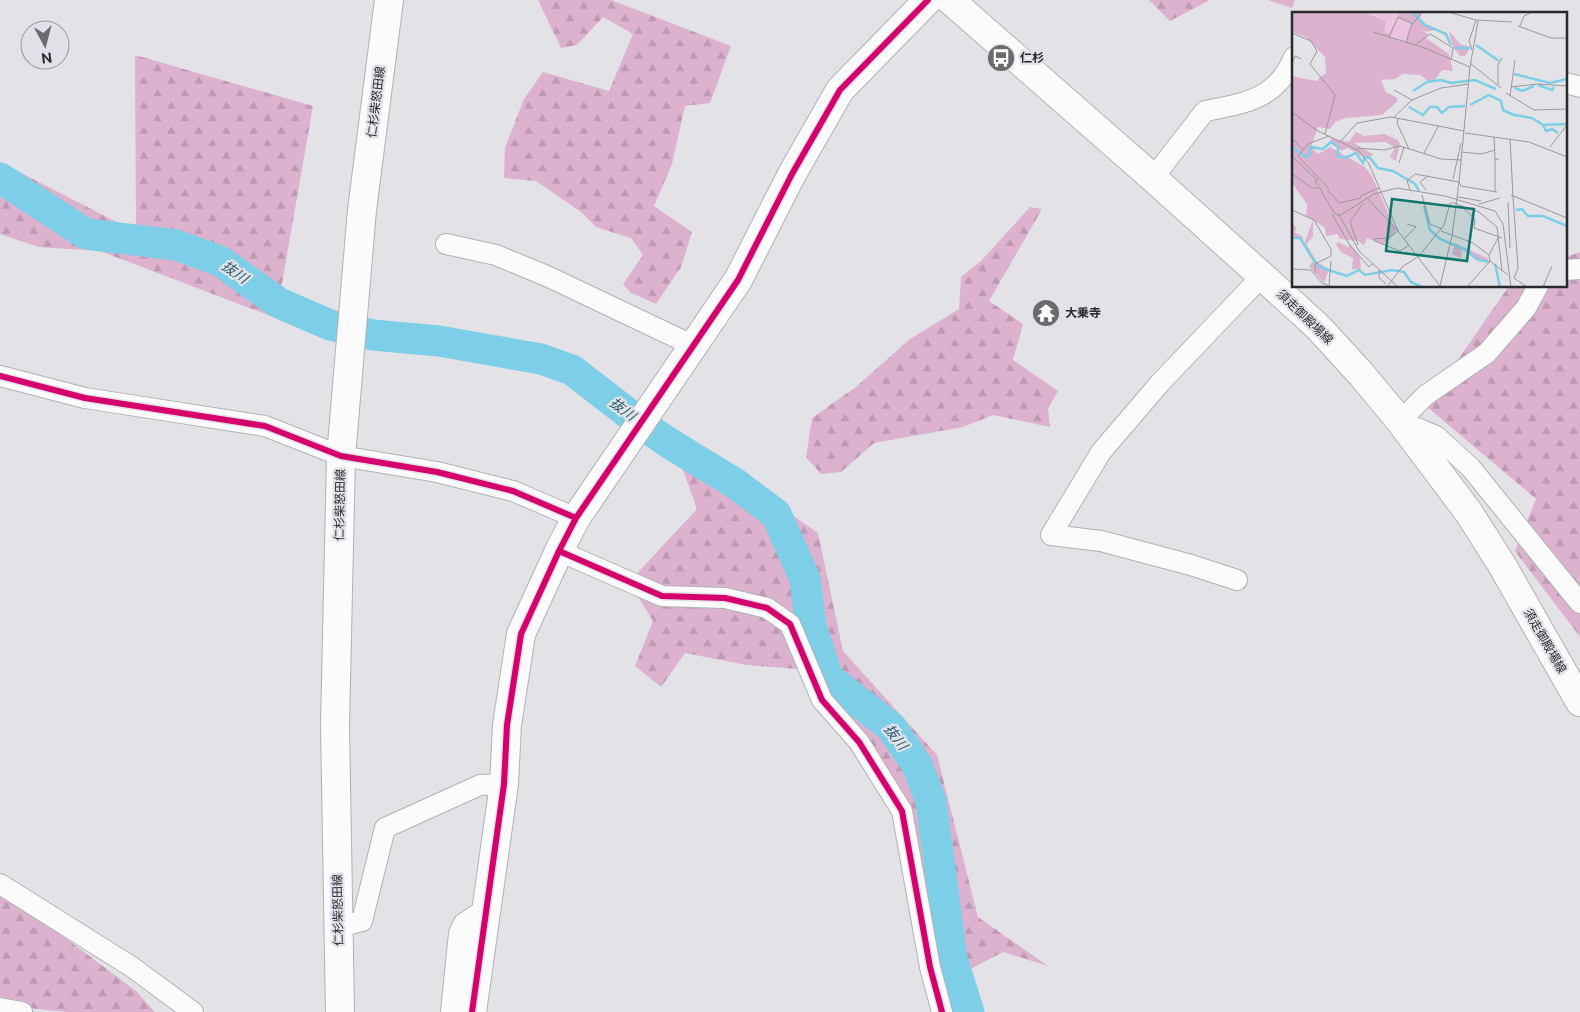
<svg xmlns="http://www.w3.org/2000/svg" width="1580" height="1012" viewBox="0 0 1580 1012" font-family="'Public Sans','Noto Sans JP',sans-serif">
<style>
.forest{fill:url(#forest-firs)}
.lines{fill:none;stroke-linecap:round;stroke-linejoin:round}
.river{stroke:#7dcee7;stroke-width:31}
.street-casing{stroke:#b2b2b5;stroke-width:22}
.secondary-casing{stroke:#b2b2b5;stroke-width:30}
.street{stroke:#fbfbfb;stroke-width:20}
.secondary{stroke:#fbfbfb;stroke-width:28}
.cycleway-casing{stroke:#e1e2e9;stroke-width:9}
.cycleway{stroke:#d6006c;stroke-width:6}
.labels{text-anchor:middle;stroke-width:4.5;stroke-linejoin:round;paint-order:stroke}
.poi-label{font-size:12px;font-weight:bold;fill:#2a2a2d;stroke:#e1e2e9;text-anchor:start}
.street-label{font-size:12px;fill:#2a2a2d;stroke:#e1e2e9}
.water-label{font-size:14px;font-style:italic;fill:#2a5b69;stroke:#e1e2e9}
.inset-river{fill:none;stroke:#7dcee7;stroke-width:2.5}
.inset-road{fill:none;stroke:#99999d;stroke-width:1}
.view{fill:#0f766e;fill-opacity:0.15;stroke:#0f766e;stroke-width:2.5}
.inset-edge{fill:none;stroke:#2a2a2d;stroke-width:2.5}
</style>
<defs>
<pattern id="forest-firs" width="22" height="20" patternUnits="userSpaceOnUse" patternTransform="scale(1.25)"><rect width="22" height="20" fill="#dcb2cf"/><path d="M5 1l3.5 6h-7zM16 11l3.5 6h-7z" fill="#bd99b2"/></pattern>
</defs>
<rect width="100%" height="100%" fill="#e3e3e7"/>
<path class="forest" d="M538,0H611L731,46L710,103L685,106L672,164L654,206L692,232L681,267L656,304L631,293L623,284L643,255L631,238L596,227L581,212L536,181L504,178L505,148L524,99L543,72L609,91L633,34L603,17L577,45L561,48Z
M1149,0H1210L1170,21Z
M1268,0H1295L1292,8Z
M135,55L313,106L276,318L100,251L39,247L0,234V162L136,232Z
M1030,207L1042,209L989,301L1023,324L1013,360L1058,391L1048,408L1050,427L993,415L963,427L874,443L841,472L821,474L806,457L812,418L856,387L910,339L959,309L961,277L981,261Z
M1580,252V637L1515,551L1536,499L1426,406L1509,286H1566V257Z
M683,470L731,472L818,533L843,651L937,755L978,917L1048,966L1003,952L976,966L950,984L923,933L891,811L798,669L746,665L685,653L661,687L635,666L653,621L629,582L697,509Z
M0,889L136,991L155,1012H66L0,1005Z"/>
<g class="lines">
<path class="river" d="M0,178L86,234L176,245L220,261L279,303L330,325L373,335L439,341L541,359L572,370L647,428L669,443L736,484L776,514L805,579L811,626L828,678L891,727L917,765L931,801L952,959L969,1012"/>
<defs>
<path id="street" d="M1566,83L1580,87
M1153,178L1205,111C1246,103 1277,99 1294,57
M446,244L496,255L549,277L694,346
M1566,270L1580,269
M1538,286L1526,308L1487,353L1426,395L1400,421L1436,436L1471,468L1580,603
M0,376L85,398L265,426L341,456L437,472L513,491L576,518
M559,551L662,596L725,598L767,608L790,624L822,700L859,742L902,811L930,967L942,1012
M1237,580L1191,565L1101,541L1051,535L1101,452L1160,383L1262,276
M0,884L132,967L193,1012
M338,927L362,921L385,828L480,785L504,784
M0,1008L22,1012
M451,1012L459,933L464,923L486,909"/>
<path id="secondary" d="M950,0L1153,178L1262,276L1318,327L1361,374L1400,421L1469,513L1502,565L1580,702
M340,1012L335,726L341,456L362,210L389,0
M472,1012L504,784L507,725L521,634L559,551L576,518L738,280L792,174L840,90L928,0"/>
</defs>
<use href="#street" class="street-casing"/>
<use href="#secondary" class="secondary-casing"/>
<use href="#street" class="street"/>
<use href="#secondary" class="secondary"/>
<defs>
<path id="cycleway" d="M0,376L85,398L265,426L341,456L437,472L513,491L576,518
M559,551L662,596L725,598L767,608L790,624L822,700L859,742L902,811L930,967L942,1012
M472,1012L504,784L507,725L521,634L559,551L576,518L738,280L792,174L840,90L928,0"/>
</defs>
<use href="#cycleway" class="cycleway-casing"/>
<use href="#cycleway" class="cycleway"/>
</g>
<defs>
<symbol id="bus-disc" viewBox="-11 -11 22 22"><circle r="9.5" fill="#6b6b6e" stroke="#e1e2e9"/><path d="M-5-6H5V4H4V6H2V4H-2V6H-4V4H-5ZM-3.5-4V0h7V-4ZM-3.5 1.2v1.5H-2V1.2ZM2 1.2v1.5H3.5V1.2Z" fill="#fff"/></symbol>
<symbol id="temple-disc" viewBox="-11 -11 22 22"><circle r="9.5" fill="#6b6b6e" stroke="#e1e2e9"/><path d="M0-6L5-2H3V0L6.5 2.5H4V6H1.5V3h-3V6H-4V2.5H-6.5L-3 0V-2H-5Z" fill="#fff"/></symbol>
</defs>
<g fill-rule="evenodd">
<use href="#bus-disc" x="985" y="42" width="32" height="32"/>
<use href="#temple-disc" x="1030" y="297" width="32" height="32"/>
</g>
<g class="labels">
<g class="poi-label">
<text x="1020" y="62">仁杉</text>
<text x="1065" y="317">大乗寺</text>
</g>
<g class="street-label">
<text transform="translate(376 102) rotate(-83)" y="4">仁杉柴怒田線</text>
<text transform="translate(1305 317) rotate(44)" y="4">須走御殿場線</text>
<text transform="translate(340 505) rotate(-89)" y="4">仁杉柴怒田線</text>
<text transform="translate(1545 641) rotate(60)" y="4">須走御殿場線</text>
<text transform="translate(338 910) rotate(-91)" y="4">仁杉柴怒田線</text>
</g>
<g class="water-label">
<text transform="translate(235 272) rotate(35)" y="5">抜川</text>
<text transform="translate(623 409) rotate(37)" y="5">抜川</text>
<text transform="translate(896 737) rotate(52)" y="5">抜川</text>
</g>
</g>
<g transform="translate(1292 12)">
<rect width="275" height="275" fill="#e3e3e7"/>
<path d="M0,0H131L127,7L142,18L135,20L127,16L136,22L134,26L157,42L161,59L150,58L143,68L137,70L128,63L111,62L103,67L89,68L94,80L105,86V90L90,103L54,106L43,110L38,117L26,115L19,135L26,142L38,135L73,155L80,164L104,219L91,233L75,226L72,233L66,229L48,227L45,222L34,224L33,216L21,208V225L14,232L25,250L37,257L32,271L17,254L21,249L17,244L18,242L15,240L9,229L8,226L0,225V210L5,217L2,220L10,224L12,232L21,208L14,204L15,192L0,171V64L24,69L34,61L33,45L14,25L0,20ZM157,19L168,32L178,35L173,44H168L161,35ZM64,120L72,124L92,122L106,128L108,132L104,149L98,145L103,136L94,130L62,131L82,143L73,146L56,136L49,139L38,129L40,126L57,130ZM46,230L56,235L58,232L68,246L69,257H60L61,246L49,240L44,232ZM163,231L195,246L197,249L184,248L170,237L169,246L160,242Z" fill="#dcb2cf"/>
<path d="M70,0H107V3L98,22L93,21V9ZM106,6L120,12L114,30L98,25Z" fill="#ebc3de"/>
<path class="inset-river" d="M120,0L133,13L154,22L159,33M184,33L207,49M162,36H178M222,62L258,71L275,67M246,73L260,78L262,75M223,76L230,79L242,74M121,79L135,70L149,68L159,71L183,68L204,77M178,93L197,83L209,89L211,98L222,103L240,106L251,113L274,112M117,95L131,103L138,95H145L150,101L157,95L173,94M251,113L254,119L260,117L266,121M0,135L14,145L18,142V135L31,137L39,130L46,135V144L53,146L64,141L71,151L73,145L78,146L86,156L101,159L123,172L127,179M132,194L138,218L148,227L172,237L187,248L198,250M224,198L230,197L236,204H251L275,214M0,226H8L25,253L33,257L55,264L67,258L73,263L100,258L112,260L119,270L130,275M203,252L208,275"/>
<path class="inset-road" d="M156,0L184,8L220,10M186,9L178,55L167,170L169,174L205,180M226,14L259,26H275M228,14L232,4L240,0M81,20L130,35L178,55M0,21L19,29L25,39L18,52L43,83L33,122M97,25L106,5L121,12M114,30L119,14L130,0M123,33L138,22L161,36L159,48M180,38L177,29L184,8M178,51L209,76M0,52L3,44L9,47M206,73V53L210,46M219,75L246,72L275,74M102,78L120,88M214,81L242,98L275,97M218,84L223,48M0,100L24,118L67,139L77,152L106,219L148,274M102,105L120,88L149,76L176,72M106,107L105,111L117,137M173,121L237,130L275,145M202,125L203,147H207M0,126L11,138M218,127L221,184M49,129L65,111L99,105L172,119M258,135L275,113M65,136L92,138L108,134L149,147L169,148M170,140L189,142L203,138M132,141L147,113M0,144L26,169M6,144L38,178M6,144L16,132L37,124M203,147V179M107,151L112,135M0,162L20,176H26M161,167L169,131M23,168L42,201L47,204L82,182L105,176L153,184L203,199L211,212L219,275M35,178L48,191L69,186M118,178L115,169L123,162L167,170M134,178L128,170L136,164M130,183L138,212L150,217M219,183L275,206M68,184L87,176M221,184L226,256L222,266M166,185L189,189M76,187L106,219L97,226L82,227L83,229L108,239L117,233M216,190L218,236M164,192L187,200L205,215L210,259M187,192L208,186M170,195L183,207L182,216L210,226M0,198L22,208L39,237V244L23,252V261M46,201L67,239L106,275M40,202L57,232L77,255L81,251M149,219L181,231L197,243M112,227L124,215L115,212M66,233L58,210L71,191M127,244L152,213L158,191H164M198,249L216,263M0,257L19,258L30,271L40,275M87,258V266L94,272M222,266L235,275M37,274L39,249M148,274L160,224L167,170M95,275L110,255L127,244M175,275L198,249L197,243L206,226M251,275L260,254"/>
<path class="view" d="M100,187L182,197L175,249L94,239Z"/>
<rect width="275" height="275" class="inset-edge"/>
</g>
<g transform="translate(45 45) rotate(173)"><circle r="24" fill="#e1e2e9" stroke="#98989e"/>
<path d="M0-4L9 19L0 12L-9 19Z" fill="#6b6b6e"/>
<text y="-8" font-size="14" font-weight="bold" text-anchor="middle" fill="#2a2a2d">N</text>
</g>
</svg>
